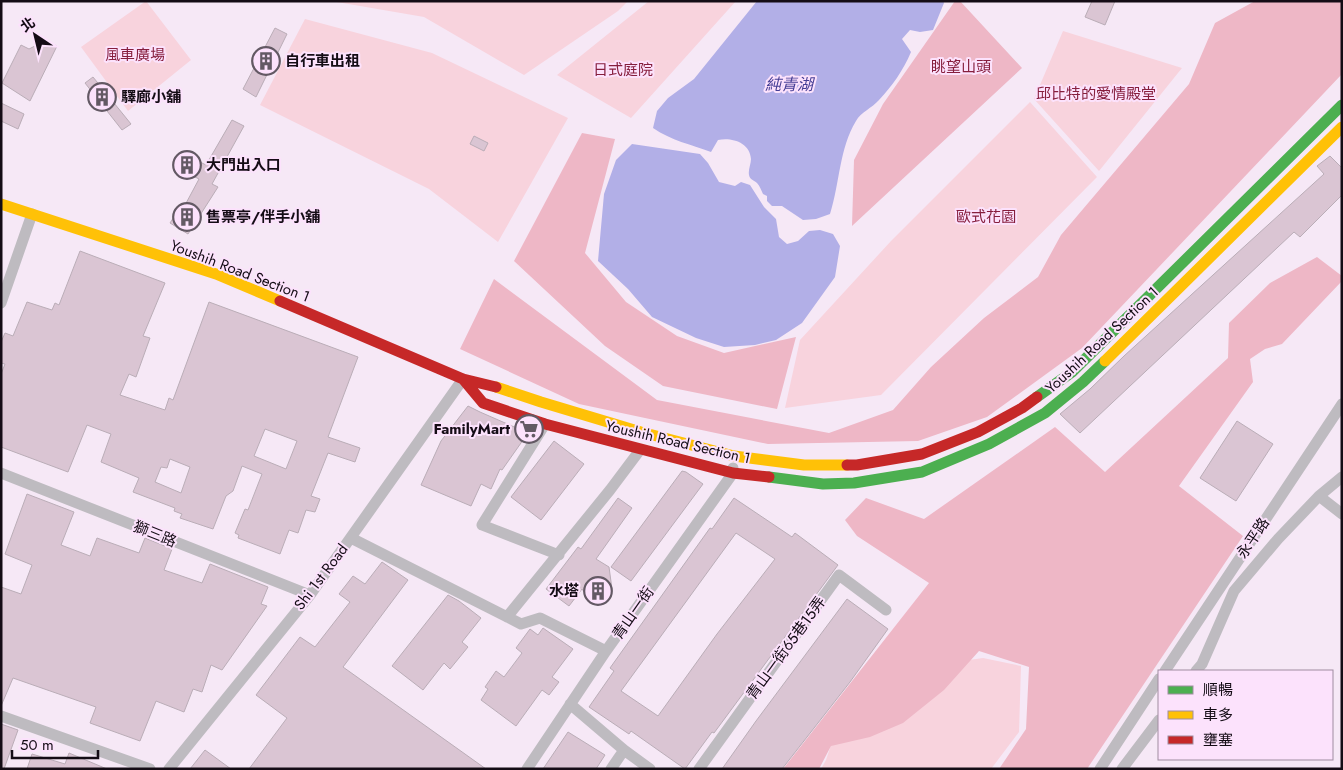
<svg xmlns="http://www.w3.org/2000/svg" width="1343" height="770" viewBox="0 0 1343 770" font-family="Jost,'Noto Sans TC',sans-serif">
<style>
.green{fill:#f8d3dd}
.forest{fill:#eeb7c6}
.water{fill:#b2afe7}
.building{fill:#dac5d3;stroke:#baadb7;fill-rule:evenodd}
.lines{fill:none;stroke-linecap:round;stroke-linejoin:round}
.street{stroke:#bebbc0;stroke-width:11}
.fast{stroke:#4caf50;stroke-width:11}
.slow{stroke:#ffc107;stroke-width:11}
.jam{stroke:#c62828;stroke-width:11}
.labels{text-anchor:middle;stroke-width:4;stroke-linejoin:round;paint-order:stroke}
.park-label{font-size:15px;fill:#861e3d;stroke:#fce2fc}
.poi-label{font-size:15px;font-weight:bold;fill:#140c15;stroke:#fce2fc;text-anchor:start}
.street-label{font-size:15px;fill:#140c15;stroke:#fce2fc}
.water-label{font-size:16px;font-style:italic;fill:#453e95;stroke:#fce2fc}
</style>
<rect width="100%" height="100%" fill="#f6e8f6"/>
<path class="green" d="M146,1L191,60L128,111L81,47Z
M331,1H628L618,11L524,75L424,17Z
M649,1H736L631,118L557,75Z
M305,19L432,53L568,118L498,242L429,189L260,105Z
M1063,31L1182,68L1099,171L1034,99Z
M1030,102L1097,177L881,395L785,408L800,340L891,241Z
M983,658L1021,666L1019,732L991,769H821L826,760L834,736L955,662Z"/>
<path class="forest" d="M955,1H960L1022,68L852,226L854,160L883,104Z
M1255,1H1342V74L1082,348L987,417L918,441L768,444L579,404L460,349L494,279L657,400L829,433L893,410L931,367L984,318L1038,277L1061,235L1189,84L1215,23Z
M582,133L615,139L585,253L626,302L677,336L724,353L796,337L777,409L663,386L605,346L514,261Z
M1317,257L1342,276V281L1282,344L1265,349L1250,359L1253,382L1179,486L1243,536L1087,769H999L1026,729L1029,667L979,651L944,690L903,723L870,737L831,746L819,769H783L929,583L857,536L845,520L866,498L924,519L1055,427L1105,472L1228,358L1229,323L1270,283Z"/>
<path class="water" d="M757,1H943L944,3L933,30L920,32L910,30L902,39L911,52C903,71 892,86 879,100C872,108 861,112 856,121C839,149 840,183 830,214L816,219L803,220L782,206H772L767,201V196L763,194C761,190 760,186 757,183C754,180 750,180 749,175C748,170 751,164 751,159C750,142 731,137 718,140L711,152C690,144 672,141 653,128L657,111L668,98L694,79Z
M632,144L700,154L708,163L719,182L735,186L741,182L750,185L764,207L776,219L779,237L787,244L798,241L809,231L820,230L833,234L840,246L835,277L802,323L776,340L755,345L724,347L696,338L652,317L628,289L598,261L604,194L616,160Z"/>
<path class="building" d="M1092,1H1115L1105,25L1085,17Z
M275,28L287,34L256,97L243,89Z
M41,39L57,46L30,101L2,83L21,45L29,49L39,44Z
M93,77L131,124L122,130L85,83Z
M1,103L24,114L18,129L1,121Z
M232,120L244,126L212,184L218,187L188,234L170,223L181,206L184,207L199,179L180,169L188,156L206,165Z
M474,136L488,143L484,151L470,144Z
M1330,156L1342,168V195L1300,237L1294,232L1080,433L1060,414L1090,389L1124,356L1324,174L1317,166Z
M80,251L165,283L143,336L150,338L136,377L129,374L120,395L165,410L169,398L173,400L209,302L358,357L328,437L360,448L355,462L328,453L311,496L320,499L315,512L306,510L298,533L289,530L280,554L238,538L239,535L235,533L245,509L248,510L262,474L242,466L233,491L226,496L213,529L180,518L182,514L174,511L175,508L133,492L139,478L101,462L111,434L87,425L68,472L1,447V374L5,364L1,363V342L5,333L13,336L27,302L52,310L55,303L59,305ZM265,429L297,441L286,469L254,456ZM170,459L190,467L181,493L155,482L161,467L167,468Z
M468,406L480,412L528,433L502,470L500,469L491,489L481,484L471,506L421,485L441,441Z
M1237,421L1273,444L1236,501L1200,478Z
M554,441L584,464L541,520L511,497Z
M682,471L686,472L703,484L631,581L611,567Z
M27,494L74,512L61,545L90,556L97,538L139,553L145,538L172,549L164,570L202,583L210,564L268,587L261,604L267,606L222,670L211,665L202,692L193,689L184,712L156,701L140,741L90,723L96,707L13,678L1,706V587L21,594L32,565L5,554Z
M618,498L632,508L596,559L609,567L612,589L611,594L606,599L598,603L591,601L582,589L569,606L546,589L578,547L581,549Z
M734,498L792,537L795,533L838,565L714,733L712,732L685,769L631,731L629,734L589,707L614,671L610,668L710,528L712,529ZM736,533L775,559L717,634L658,716L621,691Z
M382,562L408,580L343,667L486,769H249L287,718L256,695L300,637L315,647L350,602L339,594L353,576L365,584Z
M448,595L459,601L481,618L462,642L468,647L450,669L444,663L423,690L392,666Z
M847,599L888,629L850,682L782,769H722L756,721Z
M543,628L573,649L552,677L559,682L549,695L542,690L516,726L481,700L488,689L485,687L496,671L504,677L522,653L516,648L530,629L538,635Z
M1,724L18,730L4,769H1Z
M568,732L605,755L596,769H543Z
M205,750L231,769H190Z
M69,753L107,769H27L32,754L65,764Z"/>
<g class="lines">
<path class="street" d="M1,303L32,214
M545,424L482,525L559,555
M1,473L310,595
M1319,496L1342,514
M351,538L521,624L540,618L606,651
M507,617L610,490L640,450
M1165,671L1342,404
M1196,671L1202,664L1234,591L1278,539L1319,496L1342,477
M570,704L624,750L650,769
M1,716L150,769
M169,769L310,595L463,379
M527,769L606,651L733,473V468
M611,769L624,750
M699,769L839,575L886,610
M1100,769L1159,679
M1122,769L1159,720"/>
<path class="fast" d="M1037,397L1072,372L1342,105
M769,477L823,484L854,483L922,472L989,444L1045,413L1083,382L1105,361"/>
<path class="slow" d="M1,204L216,274L280,301
M1105,361L1342,127
M496,387L541,402L641,432L734,456L804,465H847"/>
<path class="jam" d="M280,301L463,379L496,387
M463,379L483,403L545,424L733,473L769,477
M847,465H857L922,454L978,432L1022,408L1037,397"/>
</g>
<defs>
<symbol id="building-ring" viewBox="-11 -11 22 22"><circle r="9.5" fill="#fce2fc" stroke="#635964" stroke-width="1.5"/><path d="M-4-6H4V6H1V3H-1V6H-4ZM-2.5-4.3h1.7v1.8h-1.7ZM.8-4.3h1.7v1.8H.8ZM-2.5-1h1.7V.8h-1.7ZM.8-1h1.7V.8H.8Z" fill="#635964"/></symbol>
<symbol id="supermarket-ring" viewBox="-11 -11 22 22"><circle r="9.5" fill="#fce2fc" stroke="#635964" stroke-width="1.5"/><path d="M-6-5.5h2.5l.6 2H6L4.5 2H-2.5L-4.4-4H-6ZM-1.5 3.2a1.3 1.3 0 1 0 .1 0ZM3 3.2a1.3 1.3 0 1 0 .1 0Z" fill="#635964"/></symbol>
</defs>
<g fill-rule="evenodd">
<use href="#building-ring" x="250" y="45" width="32" height="32"/>
<use href="#building-ring" x="86" y="81" width="32" height="32"/>
<use href="#building-ring" x="171" y="149" width="32" height="32"/>
<use href="#building-ring" x="171" y="201" width="32" height="32"/>
<use href="#supermarket-ring" x="513" y="413" width="32" height="32"/>
<use href="#building-ring" x="582" y="575" width="32" height="32"/>
</g>
<g class="labels">
<g class="park-label">
<text x="135" y="60">風車廣場</text>
<text x="961" y="72">眺望山頭</text>
<text x="623" y="75">日式庭院</text>
<text x="1096" y="99">邱比特的愛情殿堂</text>
<text x="986" y="222">歐式花園</text>
</g>
<g class="poi-label">
<text x="285" y="66">自行車出租</text>
<text x="121" y="102">驛廊小舖</text>
<text x="206" y="170">大門出入口</text>
<text x="206" y="222">售票亭/伴手小舖</text>
<text x="510" y="434" text-anchor="end">FamilyMart</text>
<text x="579" y="596" text-anchor="end">水塔</text>
</g>
<g class="street-label">
<text transform="translate(240 271) rotate(21)" y="5">Youshih Road Section 1</text>
<text transform="translate(1102 340) rotate(-43)" y="5">Youshih Road Section 1</text>
<text transform="translate(678 442) rotate(13)" y="5">Youshih Road Section 1</text>
<text transform="translate(155 534) rotate(22)" y="5">獅三路</text>
<text transform="translate(1253 538) rotate(-56)" y="5">永平路</text>
<text transform="translate(321 577) rotate(-53)" y="5">Shi 1st Road</text>
<text transform="translate(633 613) rotate(-55)" y="5">青山一街</text>
<text transform="translate(786 648) rotate(-54)" y="5">青山一街65巷15弄</text>
</g>
<g class="water-label">
<text x="789" y="90">純青湖</text>
</g>
</g>
<rect width="1343" height="770" fill="none" stroke="#140c15" stroke-width="5"/>
<rect x="1158" y="670" width="175" height="90" fill="#fce2fc" stroke="#9f8ca0"/>
<rect x="1168" y="686" width="25" height="8" fill="#4caf50" stroke="#9f8ca0"/>
<text x="1203" y="695" font-size="15" fill="#140c15">順暢</text>
<rect x="1168" y="711" width="25" height="8" fill="#ffc107" stroke="#9f8ca0"/>
<text x="1203" y="720" font-size="15" fill="#140c15">車多</text>
<rect x="1168" y="736" width="25" height="8" fill="#c62828" stroke="#9f8ca0"/>
<text x="1203" y="745" font-size="15" fill="#140c15">壅塞</text>
<g transform="translate(35 35) rotate(325)" stroke="#fce2fc" stroke-width="4" paint-order="stroke">
<path d="M0-4L9 19L0 12L-9 19Z" fill="#140c15"/>
<text y="-8" font-size="14" font-weight="bold" text-anchor="middle" fill="#140c15">北</text>
</g>
<path d="M12 750v8h86v-8" fill="none" stroke="#140c15" stroke-width="2.5"/>
<text x="20" y="750" font-size="15" fill="#140c15" stroke="#fce2fc" stroke-width="4" paint-order="stroke">50 m</text>
</svg>
